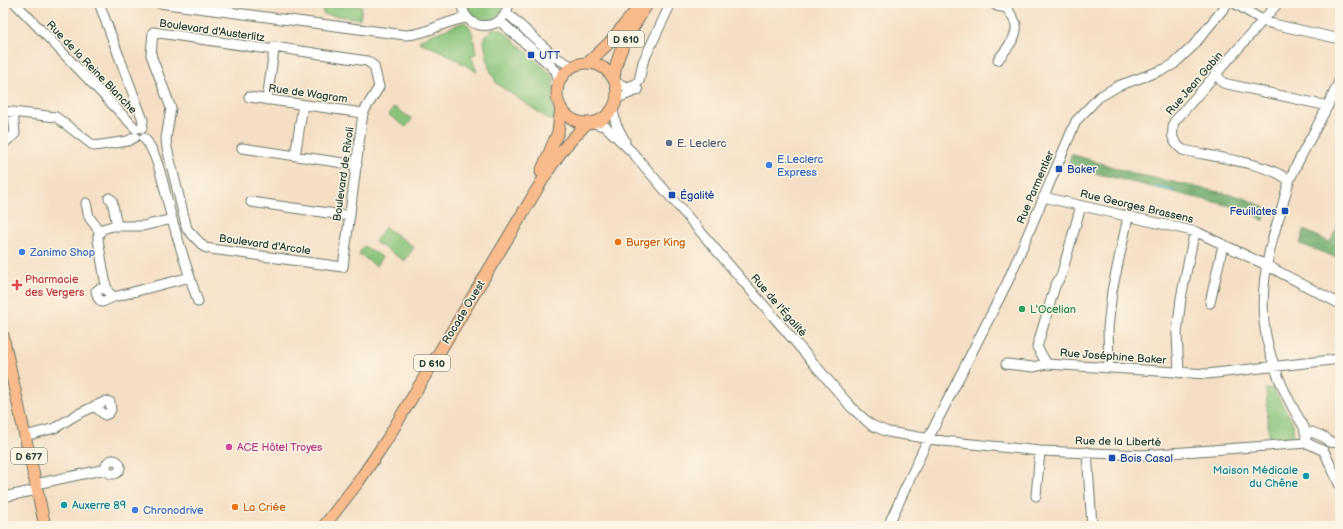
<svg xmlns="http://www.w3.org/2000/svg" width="1343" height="529" viewBox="0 0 1343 529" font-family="'Balsamiq Sans',sans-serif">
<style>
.grass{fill:#89c47a;stroke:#548057}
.forest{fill:url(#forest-crowns);stroke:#46744f}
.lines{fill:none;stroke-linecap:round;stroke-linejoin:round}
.stream{stroke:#43afc1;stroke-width:2}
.minor-casing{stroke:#6a7666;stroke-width:11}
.major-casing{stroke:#6a7666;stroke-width:13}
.minor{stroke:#fff;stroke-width:9}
.major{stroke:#fabb8c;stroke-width:11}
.transit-dot{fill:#1a4fb4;stroke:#fcf5e5;stroke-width:1.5}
.service-dot{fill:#5c6f8a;stroke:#fcf5e5;stroke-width:1.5}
.shop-dot{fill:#3f7fe0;stroke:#fcf5e5;stroke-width:1.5}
.food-dot{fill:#e8710a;stroke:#fcf5e5;stroke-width:1.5}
.health-dot{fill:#e0444e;stroke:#fcf5e5;stroke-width:1.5}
.leisure-dot{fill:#2e9e5b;stroke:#fcf5e5;stroke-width:1.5}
.hotel-dot{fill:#d1479c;stroke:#fcf5e5;stroke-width:1.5}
.culture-dot{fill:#0f9aa8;stroke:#fcf5e5;stroke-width:1.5}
.labels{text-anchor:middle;stroke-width:3;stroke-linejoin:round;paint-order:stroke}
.shield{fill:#fcf5e5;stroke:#617469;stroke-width:1}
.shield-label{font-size:10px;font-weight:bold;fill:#1f3d34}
.street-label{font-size:11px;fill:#1f3d34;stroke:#fcf5e5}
.transit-label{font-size:11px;fill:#164399;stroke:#fcf5e5;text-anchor:start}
.service-label{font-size:11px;fill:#4e5e75;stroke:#fcf5e5;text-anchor:start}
.shop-label{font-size:11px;fill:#366cbe;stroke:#fcf5e5;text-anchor:start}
.food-label{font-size:11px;fill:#c56008;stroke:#fcf5e5;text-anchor:start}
.health-label{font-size:11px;fill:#be3a42;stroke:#fcf5e5;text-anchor:start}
.leisure-label{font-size:11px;fill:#27864d;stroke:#fcf5e5;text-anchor:start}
.hotel-label{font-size:11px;fill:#b23c85;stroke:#fcf5e5;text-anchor:start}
.culture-label{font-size:11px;fill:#0d838f;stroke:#fcf5e5;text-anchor:end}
</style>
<defs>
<pattern id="forest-crowns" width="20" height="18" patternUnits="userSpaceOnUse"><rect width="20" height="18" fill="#6eaa6a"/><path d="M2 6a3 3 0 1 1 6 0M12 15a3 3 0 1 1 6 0" fill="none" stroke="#5a8c58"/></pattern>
</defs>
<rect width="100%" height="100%" fill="#fcf5e5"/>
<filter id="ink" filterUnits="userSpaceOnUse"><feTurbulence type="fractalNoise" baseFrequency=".025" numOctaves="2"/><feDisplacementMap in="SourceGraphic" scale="8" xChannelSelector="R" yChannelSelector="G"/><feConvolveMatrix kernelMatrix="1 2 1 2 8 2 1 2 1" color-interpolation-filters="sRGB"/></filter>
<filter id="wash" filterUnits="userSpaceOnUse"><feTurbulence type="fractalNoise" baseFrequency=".012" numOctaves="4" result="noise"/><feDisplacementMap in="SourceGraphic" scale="16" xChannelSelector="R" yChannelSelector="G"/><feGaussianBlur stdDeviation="0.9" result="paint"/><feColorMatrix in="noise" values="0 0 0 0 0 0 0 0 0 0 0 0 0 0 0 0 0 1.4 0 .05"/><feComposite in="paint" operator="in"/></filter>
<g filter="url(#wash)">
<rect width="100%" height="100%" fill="#f5dfc4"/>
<path class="grass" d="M324,3L362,6L360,19L323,14Z
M466,3H505L498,17C481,24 472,22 466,3Z
M464,22C474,26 474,44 476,54L471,55L477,72L443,52L419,42L421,39Z
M494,28L502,30L506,33L552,75L554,79L552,101L555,120H550L497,84L489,68L484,41L486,35Z
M394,107L412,119L406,127L389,115Z
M385,227L414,247L405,261L375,242Z
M364,246L382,257L376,266L359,254Z
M1273,388L1293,423L1294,439L1269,440L1266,389Z"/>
<path class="forest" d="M1071,154L1136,174L1242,197L1266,208L1264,221L1247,210L1090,172L1068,165Z
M1340,221V259L1300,244L1304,230L1330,242Z"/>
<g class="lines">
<path class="stream" d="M1155,187L1174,191"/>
</g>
</g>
<g filter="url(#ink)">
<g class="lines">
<defs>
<path id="minor" d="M15,3L136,129
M99,3L143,120L142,128
M159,3L405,35C428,35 446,19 468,18
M462,3C463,33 505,33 509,3
M993,3L997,6L1007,8
M1234,3L1264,21L1273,24L1340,39
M1278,3L1174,122C1171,136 1172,142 1183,150C1208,156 1274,164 1289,181
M507,13L555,57L573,67
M498,22L502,23L549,64L556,71L559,83
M153,32L274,50V47L367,61L374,66L379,87L363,113L343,267L211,249L204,247L187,229L167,148L166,139L171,108L151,55Z
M998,60C1005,50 1018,38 1016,25C1015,19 1010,14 1007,8L1008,3
M1217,75L1223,83L1328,106
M616,83L628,87L636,84L639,81L643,62L671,3
M249,97L363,113
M617,98L638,90
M267,100L274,50
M613,110L616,124L625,141
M3,111L56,117L94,146L128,141L135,137
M594,123L606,127L632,152L852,408L871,425L888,432L943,441L1040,451L1143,455L1307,443
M144,138C159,153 166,198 172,219C180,247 189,275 198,302
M3,144L15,134L13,112
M242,148L357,165
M295,156L303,105
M1043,197L1197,232L1266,265L1340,304
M109,198L112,200L117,226
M251,202L350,216
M86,203L89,217L100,232
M1081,206L1061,276L1055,286L1037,347L1047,364L1207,374L1340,359
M172,219L143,226H113L102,229L98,236V240L107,291L114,297L190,277
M107,288L99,289L96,291L98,298L102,302L114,297
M1210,303L1223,245
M1006,364L1033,367L1047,364
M1109,368L1108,328L1112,291L1128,217
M1179,373L1177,334L1181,298L1193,239L1197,232
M25,436L55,428L76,415L106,401L110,402L111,410L109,413L105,415L94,406
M1306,437L1304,427C1257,350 1252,296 1281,211C1284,201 1286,189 1290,179C1305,145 1326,114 1340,79
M1329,442L1340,443
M1324,451L1307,443L1305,441L1307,434L1312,432L1326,438L1329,442
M1324,451L1340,486
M1087,452L1092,526
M106 467a7 7 0 1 1 14 0a7 7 0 1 1-14 0Z
M36,484L106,469
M1036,496L1040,451
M3,497L37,490
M888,526L928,439L1008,281L1076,121L1099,97L1118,86L1165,69L1174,64L1193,46L1228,3"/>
<path id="major" d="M557 93a30 30 0 1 1 60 0a30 30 0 1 1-60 0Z
M588,63L609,43L638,8
M614,79C616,50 633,28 648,3
M541,172L558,132L561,108
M3,336L45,526
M324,526L359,481L386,441L548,171L563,149L587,123"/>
</defs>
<use href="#minor" class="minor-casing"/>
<use href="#major" class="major-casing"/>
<use href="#minor" class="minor"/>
<use href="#major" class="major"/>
</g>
</g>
<g class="transit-dot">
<rect x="527" y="51" width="8" height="8" rx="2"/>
<rect x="1055" y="165" width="8" height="8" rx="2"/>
<rect x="668" y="191" width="8" height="8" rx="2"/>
<rect x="1281" y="207" width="8" height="8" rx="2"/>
<rect x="1108" y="454" width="8" height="8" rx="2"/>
</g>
<circle class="service-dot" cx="669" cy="143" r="4"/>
<g class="shop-dot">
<circle cx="769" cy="165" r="4"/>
<circle cx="22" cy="252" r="4"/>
<circle cx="135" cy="510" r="4"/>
</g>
<g class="food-dot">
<circle cx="618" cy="242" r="4"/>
<circle cx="235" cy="507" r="4"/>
</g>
<path class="health-dot" d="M15 279h4v4h4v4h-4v4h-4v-4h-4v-4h4z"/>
<circle class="leisure-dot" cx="1022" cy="309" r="4"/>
<circle class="hotel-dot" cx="229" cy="447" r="4"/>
<g class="culture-dot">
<circle cx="1306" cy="476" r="4"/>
<circle cx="64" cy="505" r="4"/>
</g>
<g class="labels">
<g class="shield">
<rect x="608" y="31" width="36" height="16" rx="3"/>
<rect x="414" y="355" width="36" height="16" rx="3"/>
<rect x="11" y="448" width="36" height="16" rx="3"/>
</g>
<g class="shield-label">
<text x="626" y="43">D 610</text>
<text x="432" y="367">D 610</text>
<text x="29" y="460">D 677</text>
</g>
<g class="street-label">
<text transform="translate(212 30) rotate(8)" y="4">Boulevard d'Austerlitz</text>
<text transform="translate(92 67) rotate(46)" y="4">Rue de la Reine Blanche</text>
<text transform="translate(1194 83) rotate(-49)" y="4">Rue Jean Gabin</text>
<text transform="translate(308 93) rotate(8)" y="4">Rue de Wagram</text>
<text transform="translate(343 174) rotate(-82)" y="4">Boulevard de Rivoli</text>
<text transform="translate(1035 187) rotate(-67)" y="4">Rue Parmentier</text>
<text transform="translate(1137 206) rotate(13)" y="4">Rue Georges Brassens</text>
<text transform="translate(265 244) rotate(8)" y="4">Boulevard d'Arcole</text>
<text transform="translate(779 305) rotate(49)" y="4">Rue de l'Égalité</text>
<text transform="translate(463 312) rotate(-59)" y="4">Rocade Ouest</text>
<text transform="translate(1113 356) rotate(4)" y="4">Rue Joséphine Baker</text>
<text transform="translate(1118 441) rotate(1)" y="4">Rue de la Liberté</text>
</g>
<g class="transit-label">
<text x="539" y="59">UTT</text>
<text x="1067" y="173">Baker</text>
<text x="680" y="199">Égalité</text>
<text x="1277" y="215" text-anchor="end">Feuillates</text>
<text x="1120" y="462">Bois Casal</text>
</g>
<g class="service-label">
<text x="677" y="147">E. Leclerc</text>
</g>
<g class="shop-label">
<text x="777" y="163">E.Leclerc<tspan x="777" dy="13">Express</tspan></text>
<text x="30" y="256">Zanimo Shop</text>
<text x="143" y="514">Chronodrive</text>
</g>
<g class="food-label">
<text x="626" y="246">Burger King</text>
<text x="243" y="511">La Criée</text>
</g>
<g class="health-label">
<text x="25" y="283">Pharmacie<tspan x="25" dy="13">des Vergers</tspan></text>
</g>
<g class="leisure-label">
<text x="1030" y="313">L'Ocelian</text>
</g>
<g class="hotel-label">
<text x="237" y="451">ACE Hôtel Troyes</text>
</g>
<g class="culture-label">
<text x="1298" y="474">Maison Médicale<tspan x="1298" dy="13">du Chêne</tspan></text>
<text x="72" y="509" text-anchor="start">Auxerre 89</text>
</g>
</g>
<rect width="1343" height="529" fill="none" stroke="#fcf5e5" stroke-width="16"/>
</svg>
